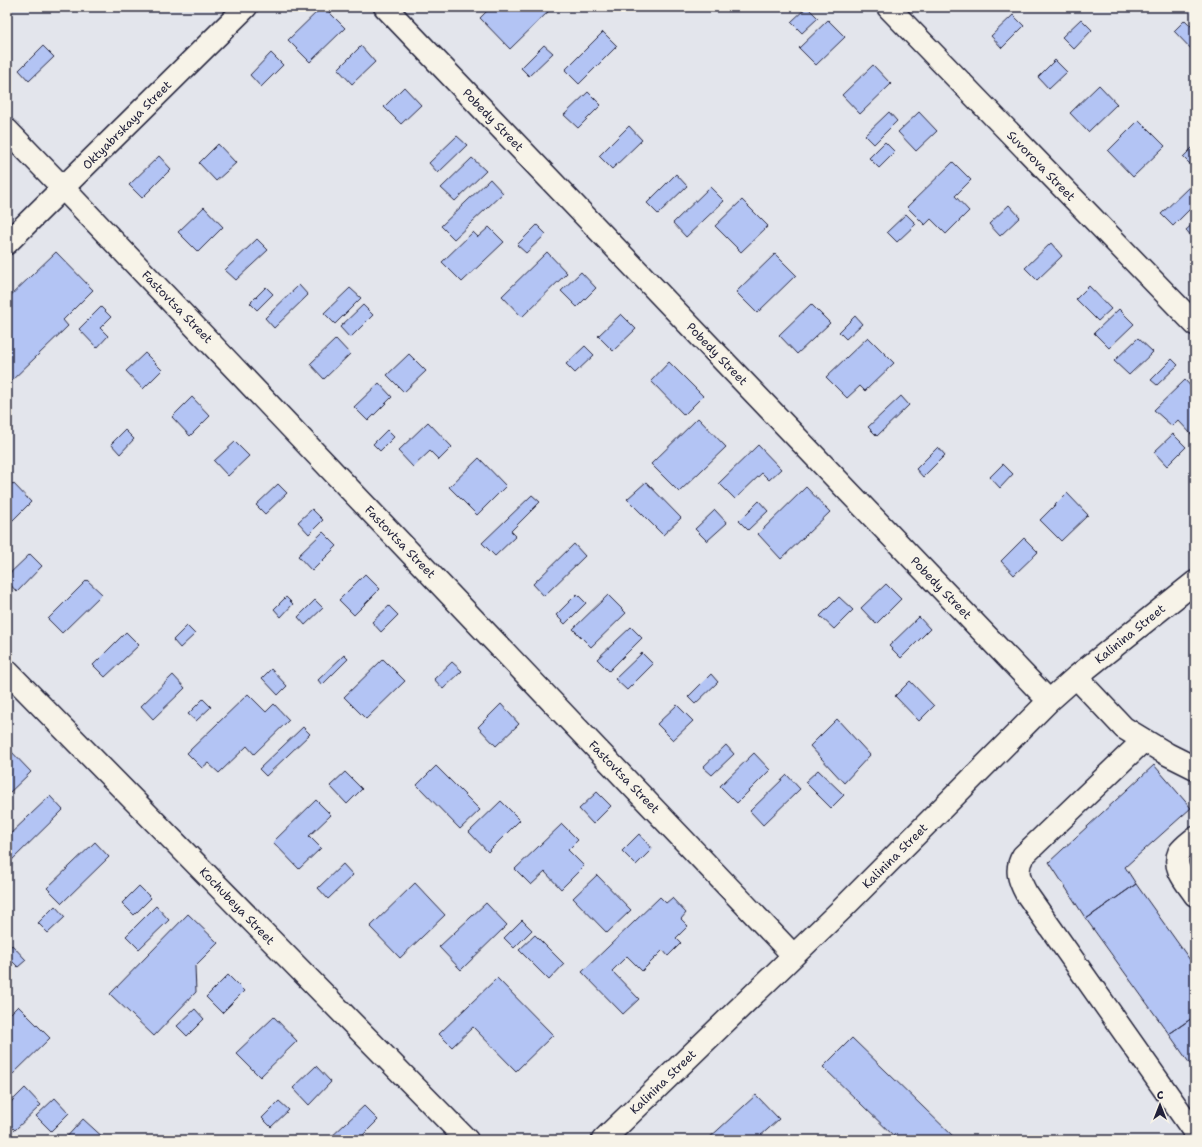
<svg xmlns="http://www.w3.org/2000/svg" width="1202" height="1147" viewBox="0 0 1202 1147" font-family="'Shantell Sans',sans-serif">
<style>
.building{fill:#b3c4f4;stroke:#22223b}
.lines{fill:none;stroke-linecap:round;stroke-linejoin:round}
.minor-casing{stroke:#22223b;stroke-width:25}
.major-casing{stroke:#22223b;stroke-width:25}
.minor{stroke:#f7f3e8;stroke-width:22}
.major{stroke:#f7f3e8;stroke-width:22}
.labels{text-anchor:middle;stroke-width:3;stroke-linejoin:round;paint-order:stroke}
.street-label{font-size:12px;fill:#22223b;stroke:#f7f3e8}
</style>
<rect width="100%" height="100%" fill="#e3e5ec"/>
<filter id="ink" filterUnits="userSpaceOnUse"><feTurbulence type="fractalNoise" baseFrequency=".025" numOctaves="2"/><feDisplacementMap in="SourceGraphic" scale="8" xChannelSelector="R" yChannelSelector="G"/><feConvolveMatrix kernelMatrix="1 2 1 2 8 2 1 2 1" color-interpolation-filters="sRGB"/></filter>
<g filter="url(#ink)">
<path class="building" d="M322,7H324L345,28L310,62L288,40Z
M491,7H551L552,8L510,49L480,18Z
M807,7L818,18L802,33L791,22Z
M1013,15L1024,26L1002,48L991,36Z
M1081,19L1092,30L1074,49L1062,37Z
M828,20L845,37L816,65L799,48Z
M1185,20L1195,30V53L1174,31Z
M603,32L617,46L579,84L565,70Z
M544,45L553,53L529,76L521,68Z
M43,46L54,57L29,81L19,70Z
M361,46L375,62L352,84L338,69Z
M271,53L283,65L261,87L250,75Z
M1055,60L1067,72L1049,89L1038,77Z
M873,65L891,84L860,114L842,95Z
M1099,85L1117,104L1088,132L1070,113Z
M404,87L421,105L401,124L384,107Z
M588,92L601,105L578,128L564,115Z
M889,112L897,121L874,144L865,135Z
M919,112L937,131L916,151L898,132Z
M1139,120L1165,146L1133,177L1108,151Z
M629,126L642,140L612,169L599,156Z
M457,136L467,145L438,173L429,163Z
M885,142L895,152L879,168L869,158Z
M218,144L236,163L216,181L199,163Z
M1195,145V166L1194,168L1183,157Z
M159,156L171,169L142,198L129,185Z
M472,158L486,171L455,201L441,188Z
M953,162L971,180L955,196L969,211L946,234L931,219L925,225L907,207Z
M676,174L687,186L658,214L647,203Z
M490,179L503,193L454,239L441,226Z
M1190,186L1195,191V204L1173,226L1161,214Z
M710,187L724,201L686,237L673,223Z
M742,200L768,226L741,252L715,226Z
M1009,205L1020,217L1000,236L989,224Z
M204,207L223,227L198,252L178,232Z
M906,214L916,224L897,242L887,232Z
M1195,222V240L1186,230Z
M537,225L546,234L526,253L517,245Z
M489,227L504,242L462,282L442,262L473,232L478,237Z
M257,239L268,250L236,280L225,270Z
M1051,243L1062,256L1037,280L1025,268Z
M56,252L93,290L63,320L68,326L8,384L7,383V299Z
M547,252L567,273L522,317L502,296Z
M775,254L796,275L757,313L736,292Z
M581,272L596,288L577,307L561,291Z
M299,285L308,295L274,328L265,318Z
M1089,286L1111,309L1098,321L1076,299Z
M266,287L273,294L257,310L250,303Z
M350,288L361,298L335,324L324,313Z
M811,304L830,323L797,354L779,335Z
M363,305L373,315L350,338L340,327Z
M101,307L111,317L100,328L108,336L97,348L79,329Z
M1119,309L1134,324L1109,348L1094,333Z
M621,314L636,329L613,351L598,336Z
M855,316L862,324L846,339L839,332Z
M868,337L894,363L865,391L860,386L847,398L826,377Z
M1138,338L1153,352L1129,375L1114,361Z
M336,339L350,354L324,379L310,364Z
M585,346L594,355L575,373L566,364Z
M145,353L162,370L143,389L126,371Z
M409,354L426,371L404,392L387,375Z
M1172,359L1178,365L1157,385L1151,380Z
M669,362L703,396L684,415L651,381Z
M1185,380L1195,391V431L1192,435L1178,420L1172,426L1154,410Z
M379,383L392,397L368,421L354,407Z
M901,396L909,405L877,436L868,427Z
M192,397L210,416L190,436L172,417Z
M698,418L726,447L679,492L651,464Z
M428,422L452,447L439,460L430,451L413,467L398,451Z
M125,430L134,439L120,454L111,444Z
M387,430L394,437L380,451L373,444Z
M1173,434L1186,447L1167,466L1154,452Z
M235,442L249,456L228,476L214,461Z
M758,445L781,469L769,480L762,473L735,499L719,483Z
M938,447L945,455L923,477L916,469Z
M479,458L506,486L477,515L449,487Z
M1003,464L1013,474L1000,488L990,477Z
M646,482L681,518L663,535L627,499Z
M13,483L31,502L7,526V489Z
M278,484L287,493L265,514L256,505Z
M806,487L830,512L781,559L758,534Z
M1067,493L1088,515L1061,541L1040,520Z
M532,495L540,502L511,531L516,536L495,556L482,543Z
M759,501L768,511L748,530L739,521Z
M312,509L323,520L309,534L298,522Z
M715,510L727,523L707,541L695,529Z
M323,532L337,546L312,571L298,556Z
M1024,538L1038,552L1014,575L1001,561Z
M574,544L585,556L544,596L533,584Z
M30,554L42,566L17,592L7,581V576Z
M365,574L380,589L354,615L339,600Z
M87,580L102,594L62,633L48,619Z
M886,584L901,599L876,624L861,608Z
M577,594L586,603L565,624L556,615Z
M608,595L626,613L591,647L573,629Z
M286,597L293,604L281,617L274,609Z
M839,597L853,610L834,629L820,616Z
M315,600L323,608L305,625L298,617Z
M389,606L398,615L381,632L372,622Z
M919,617L930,629L901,658L889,646Z
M187,626L195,634L180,648L173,640Z
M631,627L642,638L609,671L597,659Z
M126,632L139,645L105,677L93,665Z
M642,653L653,664L627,690L615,679Z
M344,655L348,659L322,685L318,680Z
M383,659L405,681L366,719L344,697Z
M452,662L462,671L443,689L434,679Z
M271,669L287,686L278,695L262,678Z
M711,674L718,682L695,704L688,697Z
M173,675L185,688L153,719L141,706Z
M910,681L934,706L919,721L895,696Z
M248,694L266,712L274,704L289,720L254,754L247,746L219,773L208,763L202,768L187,753Z
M203,699L211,707L196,721L188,714Z
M501,704L519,724L496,746L478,727Z
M677,705L693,721L673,740L657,724Z
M837,719L870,755L844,783L810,746Z
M303,727L310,734L266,776L259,769Z
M726,745L734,754L712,775L703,767Z
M8,748L31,772L7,795V750Z
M754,753L770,770L737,803L720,786Z
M1154,765L1191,808L1125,867L1136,884L1086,919L1049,862Z
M436,766L480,810L460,829L417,785Z
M818,770L844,795L831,808L805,782Z
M345,772L362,789L347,804L330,786Z
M787,775L800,789L763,825L750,811Z
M597,792L611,806L593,824L579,809Z
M50,796L63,810L10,862L7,859V837Z
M316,800L331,815L309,836L321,848L299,869L273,842Z
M501,801L520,820L488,852L469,832Z
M562,824L578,840L568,850L584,866L561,889L545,872L531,885L515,869Z
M639,834L652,849L636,865L622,851Z
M95,842L109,857L62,903L47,888Z
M343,864L353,875L328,899L318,888Z
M597,875L631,910L607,933L573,898Z
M415,883L445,915L400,958L370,927Z
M1136,884L1195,967V1016L1169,1034L1086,919Z
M139,886L151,898L134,915L122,903Z
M660,897L666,903L672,898L686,913L681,919L688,926L676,938L681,943L668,956L663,950L642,971L627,956L612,971L639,999L623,1014L582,972Z
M486,903L507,925L461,970L439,947Z
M55,906L65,917L48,933L38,923Z
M156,906L169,920L139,949L126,936Z
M188,914L218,943L195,966L196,992L154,1036L110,994Z
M522,920L532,930L514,948L504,938Z
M535,935L564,964L549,980L519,950Z
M12,945L26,960L18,967L7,956V950Z
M228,975L244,991L222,1013L206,997Z
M497,978L553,1035L516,1071L473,1027L452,1047L439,1034Z
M18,1006L50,1038L11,1076L7,1073V1017Z
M195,1009L204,1019L187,1036L177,1026Z
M1195,1016V1071L1169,1034Z
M274,1017L297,1041L260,1077L236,1053Z
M852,1038L957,1140H898L823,1067Z
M316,1066L331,1082L309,1105L293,1088Z
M25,1088L41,1105L15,1130L7,1122V1106Z
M756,1095L779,1119L757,1139L758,1140H707Z
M55,1098L69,1113L51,1131L36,1116Z
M279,1101L289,1110L271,1127L262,1118Z
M364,1106L378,1120L358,1140H328Z
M83,1119L106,1140H64Z"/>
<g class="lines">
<defs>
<path id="minor" d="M385,7L1049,701
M888,7L1195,324
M7,130L63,188L793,955
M7,671L467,1140
M1076,677L1124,728L1167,754L1195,768
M1144,740L1023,856C1015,869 1019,880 1026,893L1195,1133
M1195,838C1190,842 1182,848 1179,853C1172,868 1187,883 1195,895
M603,1140L843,908L1049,701L1076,677L1195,582"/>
<path id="major" d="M7,243L246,7"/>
</defs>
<use href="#minor" class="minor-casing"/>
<use href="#major" class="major-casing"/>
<use href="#minor" class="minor"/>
<use href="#major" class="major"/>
</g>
</g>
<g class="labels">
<g class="street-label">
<text transform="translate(493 120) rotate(46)" y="4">Pobedy Street</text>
<text transform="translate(127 125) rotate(-45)" y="4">Oktyabrskaya Street</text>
<text transform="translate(1041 166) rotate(46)" y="4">Suvorova Street</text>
<text transform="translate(177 307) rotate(46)" y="4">Fastovtsa Street</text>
<text transform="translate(717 354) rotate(46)" y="4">Pobedy Street</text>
<text transform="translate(400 542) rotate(46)" y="4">Fastovtsa Street</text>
<text transform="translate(941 588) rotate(46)" y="4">Pobedy Street</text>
<text transform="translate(1130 634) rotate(-39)" y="4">Kalinina Street</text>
<text transform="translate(624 777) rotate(46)" y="4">Fastovtsa Street</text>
<text transform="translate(895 856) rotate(-45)" y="4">Kalinina Street</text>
<text transform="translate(237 906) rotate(46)" y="4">Kochubeya Street</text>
<text transform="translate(663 1082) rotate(-44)" y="4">Kalinina Street</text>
</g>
</g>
<rect width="1202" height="1147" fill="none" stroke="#f7f3e8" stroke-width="24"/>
<rect x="12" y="12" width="1178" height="1123" fill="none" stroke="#22223b" stroke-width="1.5" filter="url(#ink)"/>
<g transform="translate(1160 1105)" stroke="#f7f3e8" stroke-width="3" paint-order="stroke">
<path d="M0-3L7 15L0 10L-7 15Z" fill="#22223b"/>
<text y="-6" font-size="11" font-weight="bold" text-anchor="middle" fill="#22223b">С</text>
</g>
</svg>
